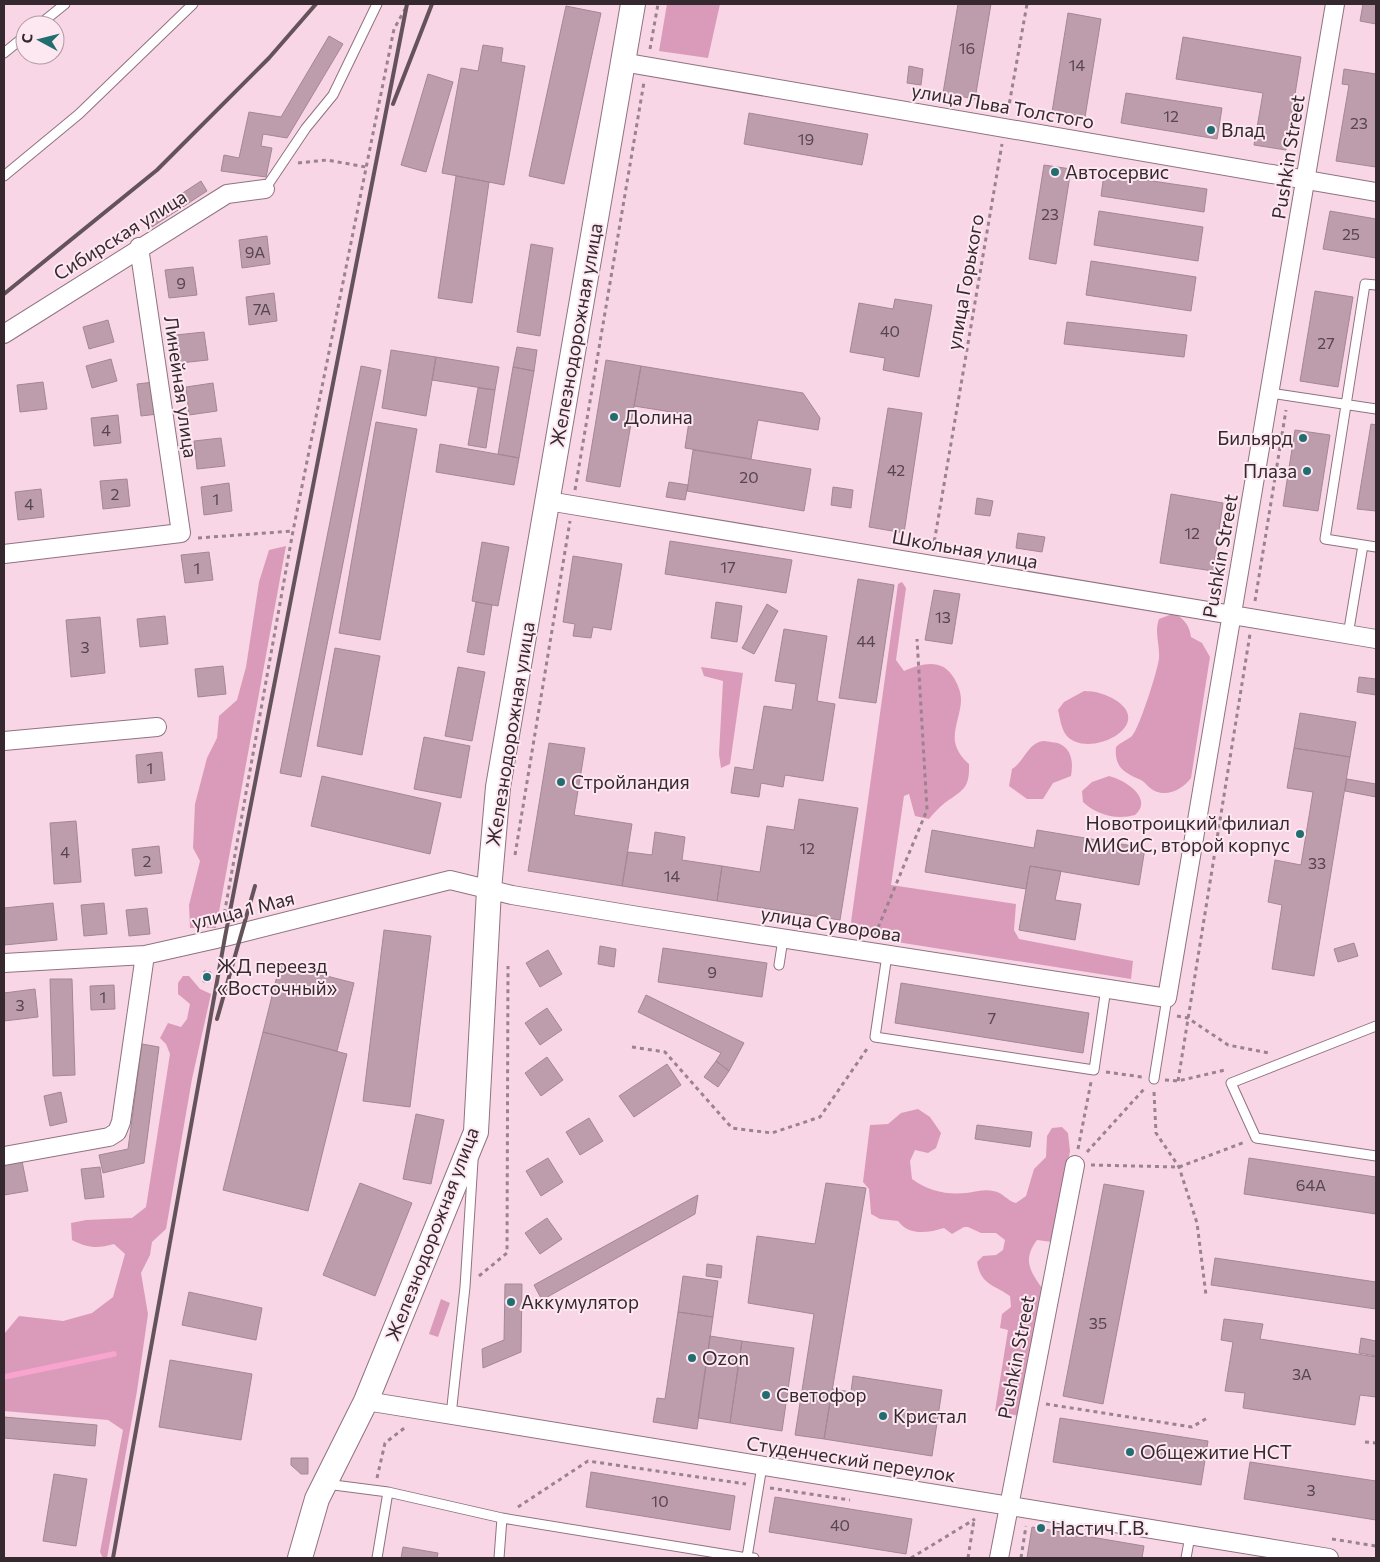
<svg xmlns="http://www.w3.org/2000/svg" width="1380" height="1562" viewBox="0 0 1380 1562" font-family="Commissioner,sans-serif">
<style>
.green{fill:#da9bba}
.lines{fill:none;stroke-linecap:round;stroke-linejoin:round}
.stream{stroke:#f9a4cf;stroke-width:5.5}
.building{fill:#bd9dac;stroke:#a58695}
.lane-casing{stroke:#907280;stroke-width:11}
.street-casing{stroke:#907280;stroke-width:20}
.secondary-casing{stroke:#907280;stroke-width:26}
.path{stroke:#9a828e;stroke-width:3;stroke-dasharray:4 4;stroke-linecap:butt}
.lane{stroke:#fff;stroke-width:9}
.street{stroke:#fff;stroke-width:18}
.secondary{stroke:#fff;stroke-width:24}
.rail{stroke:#65535b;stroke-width:4}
.poi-dot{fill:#216d6f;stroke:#fde8f2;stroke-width:2}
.labels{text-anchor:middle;stroke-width:4;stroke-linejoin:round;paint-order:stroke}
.number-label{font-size:16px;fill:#57464e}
.street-label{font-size:19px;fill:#35292f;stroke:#fde8f2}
.poi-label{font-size:19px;fill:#35292f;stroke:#fde8f2;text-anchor:start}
</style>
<rect width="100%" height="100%" fill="#f9d6e6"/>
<path class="green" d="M667,4H720L708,58L659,51Z
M286,546L216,928H190L189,905L200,861L193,848L195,804L207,758L217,738L219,716L237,700L246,667L259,582L269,550Z
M902,582L906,588L896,660L904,671C923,663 942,658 954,678C958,685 961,692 961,700C961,713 953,729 955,742C957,751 962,758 969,764C970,788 963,790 946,802C939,807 934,813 929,819L915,816L909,794L904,796L891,885L1016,904L1014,930L1019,939L1133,961L1131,979L859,936L851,922L898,584Z
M1175,613C1185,621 1189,624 1191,637L1202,643L1210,657L1191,778C1183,789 1167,798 1153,790C1149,788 1146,783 1141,780C1125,773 1114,768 1116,747C1121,742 1127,740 1132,736C1139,729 1158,670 1159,658C1160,645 1154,632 1159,619Z
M701,667L743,673L730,764L721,768L719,754L723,681L704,676Z
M1084,691C1096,691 1106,694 1117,701C1155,727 1086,760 1066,735C1061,728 1060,718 1058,710L1064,702Z
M1044,741C1048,742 1056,742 1060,744C1073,750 1073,765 1071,776L1053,783L1043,799H1027L1009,786L1012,769C1025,761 1028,742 1044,741Z
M1109,776C1125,780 1154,798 1135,815C1116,820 1097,815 1083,802L1082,791L1092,782Z
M183,976H189L200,989L211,994L192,1079L166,1229L152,1242L150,1255L141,1273L148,1314L137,1391L107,1558H103L100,1552L123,1430L108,1420L4,1411V1334L19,1316L63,1321L92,1313L113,1297L125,1254L114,1244C97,1249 87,1248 72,1240L71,1223L86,1220L132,1218L146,1207L170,1054L166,1044L160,1038L168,1023L181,1027L187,1019L190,1004L178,994V983Z
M918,1109L930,1117L941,1133L936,1148L928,1153L915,1150L910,1161L912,1179C928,1191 947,1195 966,1193C975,1192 985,1189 993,1191C1003,1192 1007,1201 1016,1203L1026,1196L1034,1169L1046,1157L1047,1136L1052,1128L1062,1127L1068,1133L1070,1151L1052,1242L1037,1240C1023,1259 1029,1270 1042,1288L1019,1416L995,1411L1008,1330L1000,1328L1002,1314L1011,1307L1010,1296C993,1284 981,1285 977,1262L983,1256L996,1255L1003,1250L1005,1240L996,1233H981L968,1227H964L952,1234L944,1228C928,1233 909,1236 898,1221L880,1219L871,1214L869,1189L863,1182L870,1125L888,1124L901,1113Z
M441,1299L450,1303L438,1337L429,1334Z"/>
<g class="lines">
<path class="stream" d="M4,1377L114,1354"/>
</g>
<path class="building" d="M958,4H991L975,99L943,93Z
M1363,4H1376V24L1360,21Z
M566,6L601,13L564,184L529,176Z
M1068,13L1101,19L1085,117L1052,112Z
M329,36L343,44L287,138L263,134L261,146L272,148L266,177L221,171L224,155L239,158L249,112L281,117Z
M1183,37L1301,57L1286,150L1254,145L1263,93L1176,79Z
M483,45L503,48L501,62L525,66L504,185L442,173L461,68L478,71Z
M909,66L923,69L921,85L907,83Z
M1344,69L1376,74V167L1336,161L1349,85L1342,84Z
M428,74L453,82L426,172L401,165Z
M1126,93L1222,108L1217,139L1121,123Z
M749,113L868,134L862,165L744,144Z
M1044,165L1071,169L1056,264L1029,259Z
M1104,174L1207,189L1204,212L1101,196Z
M456,176L489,182L472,303L438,298Z
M201,181L207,191L152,227L146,217Z
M1099,211L1203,227L1198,261L1094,245Z
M1330,211L1376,219V258L1323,249Z
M267,236L270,264L242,268L239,240Z
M531,244L553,248L540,336L517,332Z
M1091,261L1196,277L1191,311L1086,295Z
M193,267L197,295L169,298L165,270Z
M1315,291L1353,297L1338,387L1300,381Z
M274,293L277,321L249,325L246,297Z
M895,299L932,305L919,377L883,370L885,358L850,352L859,303L893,309Z
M108,320L114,342L89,349L83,327Z
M1067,322L1187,335L1184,357L1064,344Z
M204,332L208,360L180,363L176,335Z
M517,347L537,350L534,371L513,367Z
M391,350L436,357L426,416L382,408Z
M436,357L499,367L495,390L432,380Z
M111,359L117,381L92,388L86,366Z
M606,360L641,366L620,487L586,481Z
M361,366L381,370L301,777L280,773Z
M641,366L803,393L820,418L818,430L758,420L751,459L685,448L690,415L634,406Z
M513,367L534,371L519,458L498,454Z
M43,382L47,409L20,412L17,385Z
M154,382L158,414L141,416L137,384Z
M213,383L217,411L189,415L186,387Z
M478,388L495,390L486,448L468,445Z
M888,408L922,413L904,533L869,527Z
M118,415L121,443L94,446L91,418Z
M376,422L417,429L380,640L339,633Z
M1371,424L1376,425V511L1357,509Z
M1295,430L1330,435L1318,511L1283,506Z
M221,438L225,466L197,469L194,441Z
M440,444L519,458L514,485L436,472Z
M693,450L811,469L804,511L687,491Z
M127,479L130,506L103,509L100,481Z
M669,482L688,485L685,500L666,497Z
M229,483L232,511L204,515L201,487Z
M833,487L853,490L851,508L831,505Z
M41,489L44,517L18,520L15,492Z
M1171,494L1223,503L1213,571L1160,563Z
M977,498L993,501L990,516L975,514Z
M1018,533L1045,537L1042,552L1016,548Z
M670,541L792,560L786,593L665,574Z
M482,542L509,547L498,606L472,601Z
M209,552L213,580L185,583L181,555Z
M573,556L622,564L611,630L593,627L591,638L573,636L575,624L563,622Z
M858,579L894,585L876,703L839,698Z
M934,590L960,594L952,644L925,640Z
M476,602L492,605L484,655L467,652Z
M716,602L742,606L737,642L711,638Z
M767,604L778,611L754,654L742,648Z
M165,616L168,644L140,647L137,619Z
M100,617L105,673L71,677L66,620Z
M784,629L827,636L817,701L835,704L823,781L785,775L783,787L761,783L759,797L731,793L735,767L753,770L764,706L792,710L796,684L775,681Z
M335,648L380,656L362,755L317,746Z
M223,666L226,694L198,697L195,669Z
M458,667L485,672L472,741L445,736Z
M1359,677L1376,679V695L1357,692Z
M1300,713L1356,722L1350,757L1294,748Z
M424,737L470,746L461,798L414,789Z
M549,743L585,748L574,815L632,824L622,886L528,871Z
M1294,748L1350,757L1314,976L1272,969L1282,905L1268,902L1275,860L1301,865L1313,792L1287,788Z
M162,752L165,780L138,783L136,755Z
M322,776L441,803L430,854L311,826Z
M1347,779L1376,784V797L1345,791Z
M799,799L858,808L840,920L717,901L722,866L760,872L767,826L794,830Z
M76,821L81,882L54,884L50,823Z
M932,830L1034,848L1037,830L1145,848L1139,885L1030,866L1026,889L925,872Z
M655,832L685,837L682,860L722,866L717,901L622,886L628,852L652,855Z
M159,846L162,873L135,876L132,849Z
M1030,866L1061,871L1055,900L1081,904L1075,940L1019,930Z
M53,903L57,940L4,945V908Z
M104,903L107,934L84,936L81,905Z
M147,908L150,934L129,936L126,910Z
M384,930L431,936L410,1107L363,1101Z
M1354,943L1358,956L1338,962L1334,949Z
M600,946L616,949L614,967L598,964Z
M663,948L767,963L762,997L658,982Z
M548,950L562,974L540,987L526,963Z
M280,964L354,983L337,1051L263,1032Z
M204,971L211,972L209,982H203Z
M50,979H72L75,1075L53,1076Z
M901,983L1089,1013L1083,1053L895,1023Z
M114,985L115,1009L91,1010L90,986Z
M35,989L38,1017L4,1021V993Z
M646,995L744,1043L729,1071L716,1061L721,1053L638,1012Z
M547,1008L562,1030L540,1045L525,1023Z
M263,1032L347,1054L308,1211L223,1190Z
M142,1044L159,1047L144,1163L103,1173L99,1155L128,1149Z
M547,1057L563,1080L541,1096L525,1073Z
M716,1061L729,1071L718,1087L704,1077Z
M667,1064L681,1085L634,1117L619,1096Z
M61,1092L67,1122L50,1126L44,1096Z
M416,1114L444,1120L431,1184L403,1179Z
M589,1118L603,1141L580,1155L566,1132Z
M977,1125L1032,1132L1030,1147L975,1139Z
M548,1158L563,1182L541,1196L526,1171Z
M1249,1158L1376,1177V1214L1244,1194Z
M22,1161L28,1191L4,1195V1164Z
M100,1167L104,1197L85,1199L81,1169Z
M360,1183L412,1203L375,1296L323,1275Z
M826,1183L866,1188L824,1439L795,1435L814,1314L748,1303L757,1236L815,1244Z
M1104,1184L1144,1191L1103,1404L1063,1396Z
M698,1195L695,1214L542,1300L534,1285Z
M547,1218L562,1239L540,1254L525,1233Z
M1215,1258L1376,1282V1309L1211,1285Z
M707,1264L722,1266L721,1278L706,1276Z
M683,1276L718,1281L713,1317L678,1312Z
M505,1284H522L521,1352L483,1368L482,1349L504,1340Z
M189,1292L262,1308L256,1340L182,1325Z
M678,1312L713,1317L697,1429L653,1422L657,1398L665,1399Z
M1224,1319L1263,1324L1260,1339L1376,1357V1397L1360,1395L1355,1425L1243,1408L1245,1393L1225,1391L1233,1342L1221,1340Z
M710,1336L742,1341L730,1423L698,1418Z
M1361,1338L1376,1341V1356L1359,1353Z
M742,1341L794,1348L782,1431L730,1423Z
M170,1360L252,1374L241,1440L159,1427Z
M853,1376L942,1390L932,1456L824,1439L832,1389L851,1392Z
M4,1417L97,1425L95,1446L4,1438Z
M1060,1418L1208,1441L1201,1485L1053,1462Z
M291,1458H308V1474H301L291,1465Z
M1250,1462L1376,1481V1520L1244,1499Z
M591,1472L735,1496L730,1530L586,1507Z
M54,1474L87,1479L76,1546L43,1541Z
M775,1497L912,1519L906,1554L769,1532Z
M1032,1527L1144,1546L1142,1558H1027Z
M403,1547L438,1553L437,1558H401Z"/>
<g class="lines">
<defs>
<path id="lane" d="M39,25L65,4
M4,53L25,36
M4,176L79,114L193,4
M265,189L306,128L333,95L377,4
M1376,285L1365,284L1325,539L1376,547
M1270,393L1376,409
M1348,635L1363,545
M887,955L875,1037L1094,1070L1106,988
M779,965L783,939
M1376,1026L1231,1083L1256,1138L1376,1156
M1154,1079L1167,998
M451,1415L465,1287L473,1161
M326,1484L388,1492L502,1518L499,1558
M502,1518L747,1558
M377,1558L388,1492
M754,1558L747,1557L762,1466
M1186,1558L1190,1536"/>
<path id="street" d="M622,62L1376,192
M4,334L227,194L265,189
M548,501L1376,639
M4,554L181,533L139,247
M4,741L157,727
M4,963L145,955L225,937L450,880L512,895L638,916L1167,998L1335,4
M4,1156L109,1137L117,1132L121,1122L145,955
M366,1401L1329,1558
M999,1558L1075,1165"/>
<path id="secondary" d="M300,1558L317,1499L366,1401L476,1132L489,890L498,787L633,4"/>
</defs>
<use href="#lane" class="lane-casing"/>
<use href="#street" class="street-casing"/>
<use href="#secondary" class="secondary-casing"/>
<path class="path" d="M650,49L658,4
M1008,111L1027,4
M298,163L327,160L366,167
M575,490L644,82
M198,538L293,531
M933,549L1002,144
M1255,601L1286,410
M515,855L570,521
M223,921L293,531L394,29L408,4
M875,935L927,810L917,639
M1177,1016L1188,1018L1228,1045L1269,1053
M632,1047L665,1052L732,1128L772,1133L820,1117L869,1046
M1106,1072L1142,1077
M1165,1080L1178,1081L1225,1070
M1178,1081L1250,634
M1154,1092L1156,1133L1179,1167L1197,1223L1206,1295
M1078,1149L1091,1082
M1087,1152L1145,1088
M1091,1165L1179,1167L1245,1142
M479,1276L507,1253L508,966
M1046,1404L1192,1427L1209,1417
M1365,1442L1376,1443
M377,1478L385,1443L407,1426
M770,1488L850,1500
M518,1507L588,1461L746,1484
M1332,1539L1376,1546
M911,1558L975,1519
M968,1558L974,1520
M1021,1558L1026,1526"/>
<use href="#lane" class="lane"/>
<use href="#street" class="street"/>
<use href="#secondary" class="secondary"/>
<path class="rail" d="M393,104L432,4
M4,294L157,170L269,58L316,4
M217,1019L255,886
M113,1558L225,937L407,4"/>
</g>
<g class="poi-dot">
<circle cx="1211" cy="130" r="5"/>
<circle cx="1055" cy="172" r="5"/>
<circle cx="614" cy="417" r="5"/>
<circle cx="1303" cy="438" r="5"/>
<circle cx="1307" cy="471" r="5"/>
<circle cx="561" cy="782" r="5"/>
<circle cx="1300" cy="834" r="5"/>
<circle cx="207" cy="977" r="5"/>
<circle cx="511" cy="1302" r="5"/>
<circle cx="692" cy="1358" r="5"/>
<circle cx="766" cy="1395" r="5"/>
<circle cx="883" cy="1416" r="5"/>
<circle cx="1130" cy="1452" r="5"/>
<circle cx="1041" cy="1528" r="5"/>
</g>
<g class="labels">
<g class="number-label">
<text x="967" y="54">16</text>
<text x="1077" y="71">14</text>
<text x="1171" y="122">12</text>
<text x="1359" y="129">23</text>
<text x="806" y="145">19</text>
<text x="1050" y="220">23</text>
<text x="1351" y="240">25</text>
<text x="255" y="258">9А</text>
<text x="181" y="289">9</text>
<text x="262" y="315">7А</text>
<text x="890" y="337">40</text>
<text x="1326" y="349">27</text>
<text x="106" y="436">4</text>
<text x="896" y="476">42</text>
<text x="749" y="483">20</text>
<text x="115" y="500">2</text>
<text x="216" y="505">1</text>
<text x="29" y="510">4</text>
<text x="1192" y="539">12</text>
<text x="728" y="573">17</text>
<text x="197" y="574">1</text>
<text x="943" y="623">13</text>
<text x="866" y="647">44</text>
<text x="85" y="653">3</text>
<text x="150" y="774">1</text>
<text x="807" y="854">12</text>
<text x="65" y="858">4</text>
<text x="147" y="867">2</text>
<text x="1317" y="869">33</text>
<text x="672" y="882">14</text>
<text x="712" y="978">9</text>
<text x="103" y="1003">1</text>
<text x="20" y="1011">3</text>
<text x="992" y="1024">7</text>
<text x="1311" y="1191">64А</text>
<text x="1098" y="1329">35</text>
<text x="1302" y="1380">3А</text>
<text x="1311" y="1496">3</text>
<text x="660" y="1507">10</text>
<text x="840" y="1531">40</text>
</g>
<g class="street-label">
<text transform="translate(1003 106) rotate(10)" y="7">улица Льва Толстого</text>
<text transform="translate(1288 157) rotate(-81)" y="7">Pushkin Street</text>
<text transform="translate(120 235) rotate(-32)" y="7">Сибирская улица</text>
<text transform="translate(965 282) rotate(-80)" y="7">улица Горького</text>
<text transform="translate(576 335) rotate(-80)" y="7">Железнодорожная улица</text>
<text transform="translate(181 387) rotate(82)" y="7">Линейная улица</text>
<text transform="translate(965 549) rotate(10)" y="7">Школьная улица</text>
<text transform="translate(1220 556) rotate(-80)" y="7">Pushkin Street</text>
<text transform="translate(510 734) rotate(-81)" y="7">Железнодорожная улица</text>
<text transform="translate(243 910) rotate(-14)" y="7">улица 1 Мая</text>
<text transform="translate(831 924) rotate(9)" y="7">улица Суворова</text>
<text transform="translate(432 1234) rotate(-69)" y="7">Железнодорожная улица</text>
<text transform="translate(1016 1357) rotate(-79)" y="7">Pushkin Street</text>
<text transform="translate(851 1459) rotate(9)" y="7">Студенческий переулок</text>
</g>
<g class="poi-label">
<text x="1221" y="137">Влад</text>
<text x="1065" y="179">Автосервис</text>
<text x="624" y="424">Долина</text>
<text x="1293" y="445" text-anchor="end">Бильярд</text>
<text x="1297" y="478" text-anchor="end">Плаза</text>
<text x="571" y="789">Стройландия</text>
<text x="1290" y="830" text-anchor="end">Новотроицкий филиал<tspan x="1290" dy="22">МИСиС, второй корпус</tspan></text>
<text x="217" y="973">ЖД переезд<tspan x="217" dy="22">«Восточный»</tspan></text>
<text x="521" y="1309">Аккумулятор</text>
<text x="702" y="1365">Ozon</text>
<text x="776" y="1402">Светофор</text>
<text x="893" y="1423">Кристал</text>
<text x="1140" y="1459">Общежитие НСТ</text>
<text x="1051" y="1535">Настич Г.В.</text>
</g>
</g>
<rect width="1380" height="1562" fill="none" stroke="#35292f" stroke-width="10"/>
<g transform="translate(40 40) rotate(277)"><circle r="24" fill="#fde8f2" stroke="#ad9ca4"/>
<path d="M0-4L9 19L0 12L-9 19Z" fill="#216d6f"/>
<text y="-8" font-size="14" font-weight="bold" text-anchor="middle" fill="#35292f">С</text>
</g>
</svg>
